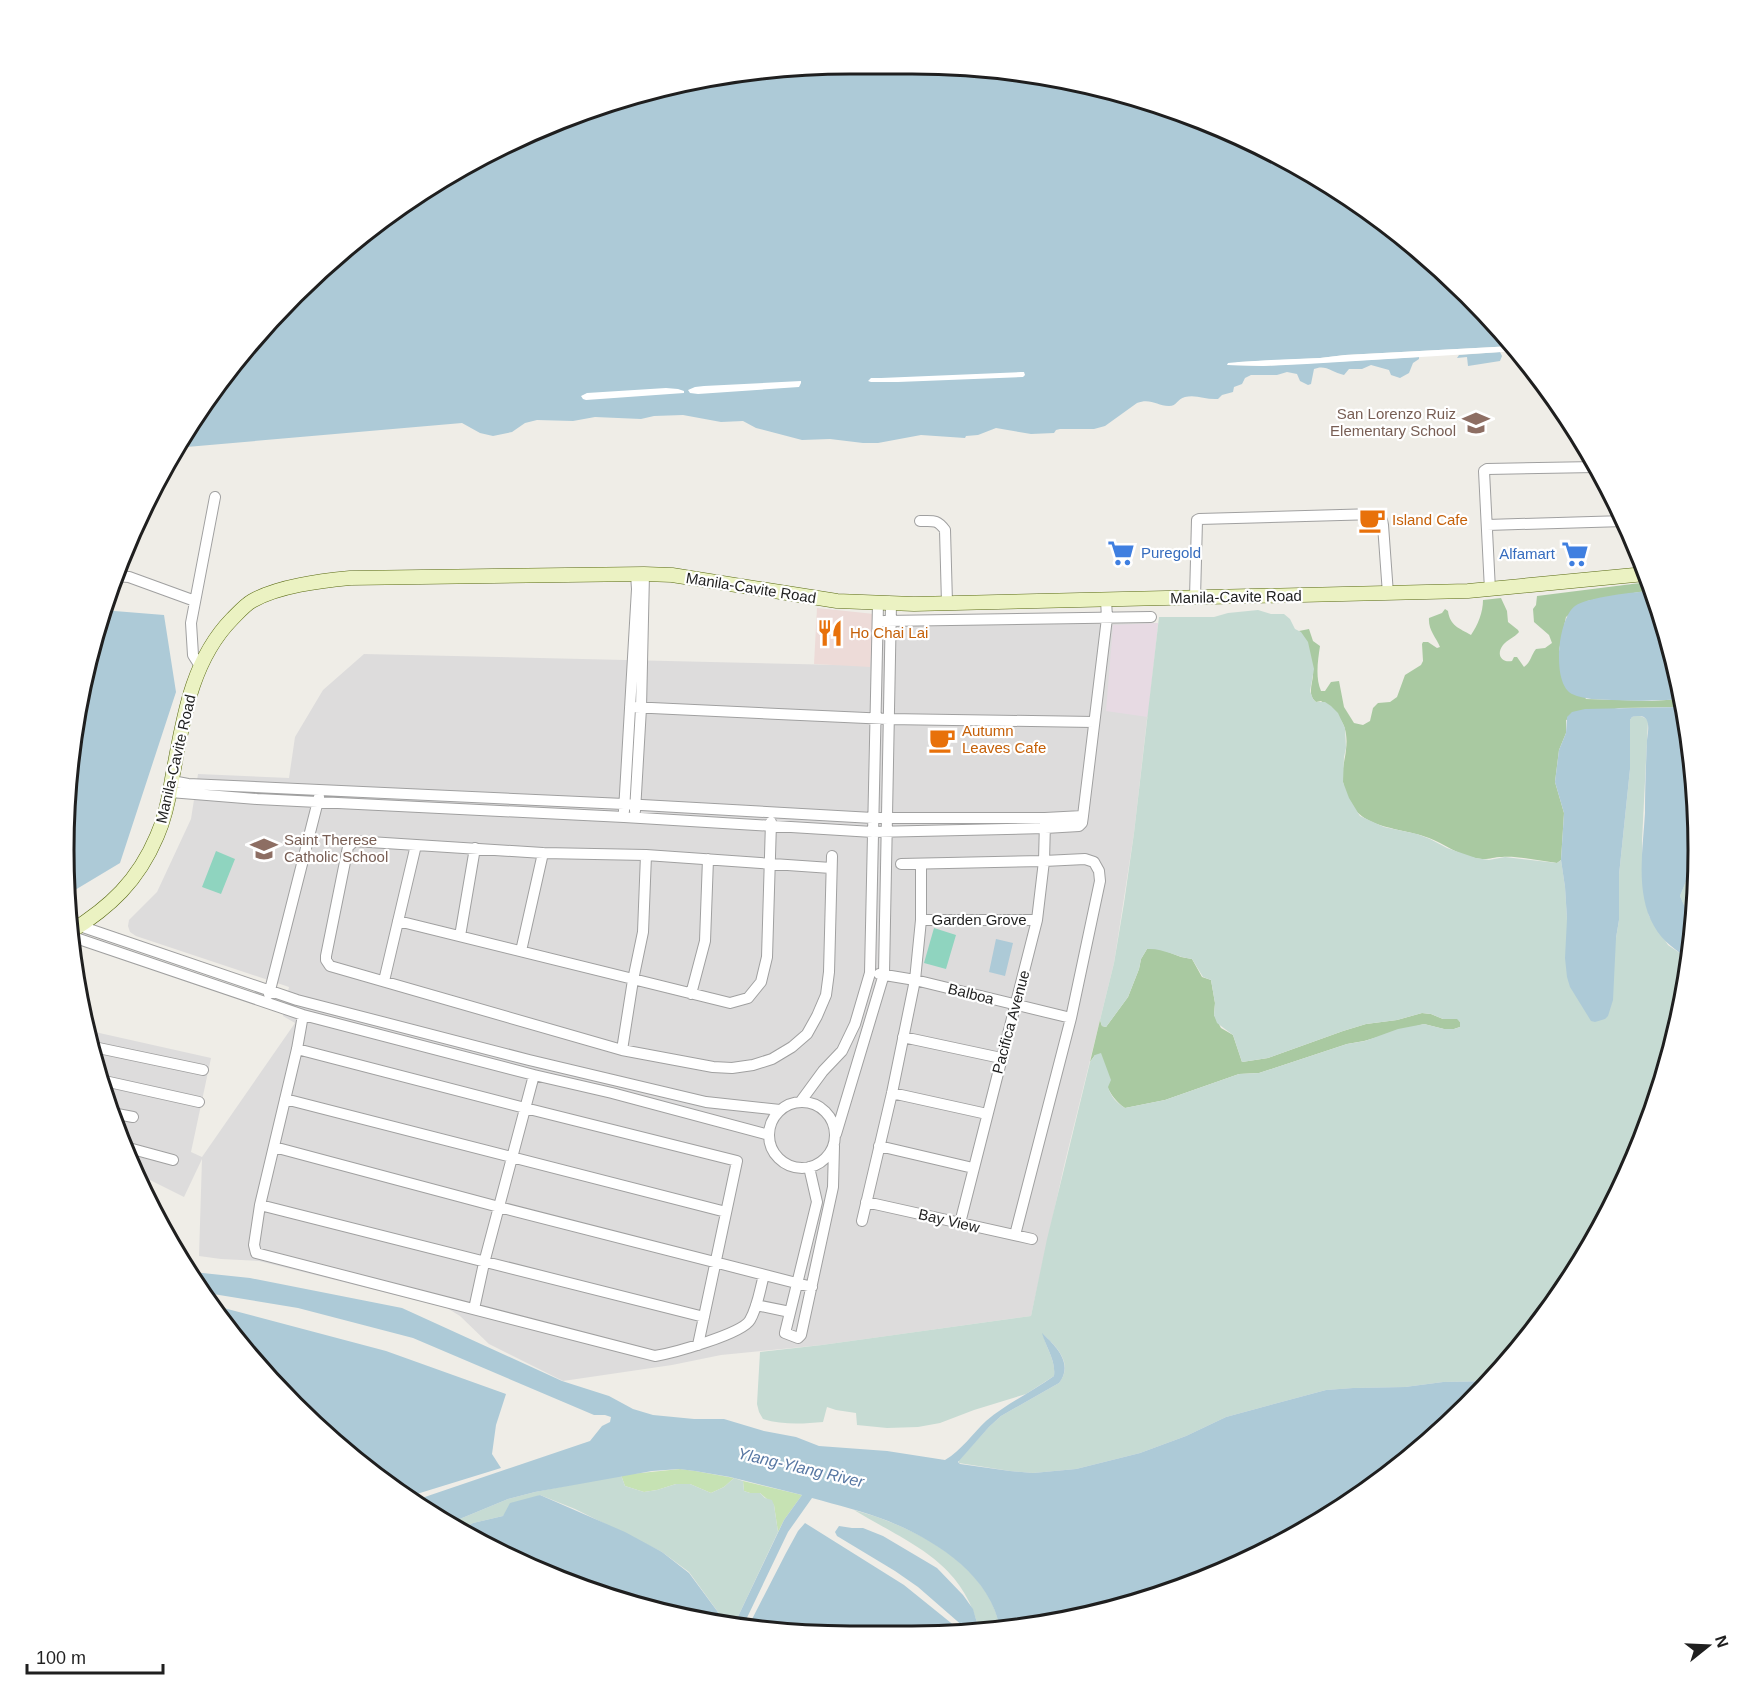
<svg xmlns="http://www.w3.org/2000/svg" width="1762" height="1700" viewBox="0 0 1762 1700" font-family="Arial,sans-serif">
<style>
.residential{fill:#dddcdc}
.commercial{fill:#eddbd8}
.industrial{fill:#e7dae3}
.grass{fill:#c6e2b3}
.forest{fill:#a9c9a1}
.wetland{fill:#c6dbd3}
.pitch{fill:#8fd4bf}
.water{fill:#adcad7}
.pier{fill:#fff}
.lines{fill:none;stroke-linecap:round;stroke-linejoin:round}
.minor-casing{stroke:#a0a0a0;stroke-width:12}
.secondary-casing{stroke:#596a13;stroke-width:15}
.minor{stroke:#fff;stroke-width:10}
.secondary{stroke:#ebf2c2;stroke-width:14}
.labels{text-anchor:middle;stroke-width:4.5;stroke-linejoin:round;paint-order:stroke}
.education-label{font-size:15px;fill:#785e54;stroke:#fff;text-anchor:end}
.food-label{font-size:15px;fill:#c56008;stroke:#fff;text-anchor:start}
.shop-label{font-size:15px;fill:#366cbe;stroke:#fff;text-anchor:start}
.street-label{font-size:15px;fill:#1f1f1f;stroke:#fff}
.water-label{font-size:16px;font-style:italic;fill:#5777a3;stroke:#fff}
.rim{fill:none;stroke:#1f1f1f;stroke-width:3}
</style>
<rect width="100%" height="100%" fill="#efede7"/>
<path class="residential" d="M1158,623L1134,833L1114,963L1064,1166L1031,1316L822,1345L721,1355L672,1365L563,1381L489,1344L460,1316L447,1308L259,1261L221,1259L199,1256L202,1159L184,1197L134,1172L90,1054L86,1030L211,1058L191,1152L202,1157L295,1023L283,1016L289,987L136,936L130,932L128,926L129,920L157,892L191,819L198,774L289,778L295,737L323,690L364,654L841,665L873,626Z"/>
<path class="commercial" d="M817,608L874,614L870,667L814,664Z"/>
<path class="industrial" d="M1158,623L1148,717L1106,711L1113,625Z"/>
<path class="grass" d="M680,1469L695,1471L734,1478L724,1487L711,1493L690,1484H676L657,1490L644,1492L625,1486L621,1475Z
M743,1481L802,1495L784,1520L778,1532L774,1505L760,1493H750L744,1491Z"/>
<path class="forest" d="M1648,582L1651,591L1639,592L1587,601L1566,617L1559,650L1586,699L1652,701L1681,699L1682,707L1619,708L1566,720V733L1559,750L1555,782L1564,813L1561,860L1557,863C1539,861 1520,856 1502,857C1491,857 1488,861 1475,858C1458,855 1445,844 1429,838C1391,824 1353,832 1343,782C1341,771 1345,761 1346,750C1349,725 1340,715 1321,701L1316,702C1306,694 1314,682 1313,671C1313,662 1304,638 1299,631L1309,629L1313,641L1320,646C1318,660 1315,677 1321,691H1325L1331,682L1339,681L1344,707L1354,723L1363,725L1370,721L1373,708L1378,703L1390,702L1397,697L1405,675L1421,665L1423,661L1422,644L1423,642H1428L1437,648L1440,647C1436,637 1428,630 1429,618L1442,613L1445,609L1448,611C1450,626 1459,628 1471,635C1478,625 1483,612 1483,600L1501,598L1507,611L1508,622L1518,630L1519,632C1515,637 1507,640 1503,645C1496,654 1501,663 1512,661L1514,657H1517L1524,667C1531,662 1531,655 1536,649L1545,648L1552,643L1549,635L1534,622L1533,609L1536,605L1537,596Z
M1158,948L1181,957L1192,959L1202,977L1211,980L1215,1003L1214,1015L1221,1028L1233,1035L1242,1062L1268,1058L1343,1031L1366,1024L1397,1020L1422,1013L1431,1014L1443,1019H1458L1460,1022V1027L1454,1029H1444L1424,1024L1364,1041L1347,1044L1259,1073L1239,1074L1165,1100L1125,1108C1107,1096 1103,1075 1095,1055L1090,1062L1100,1020L1102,1026L1106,1027L1128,997L1139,969L1141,959L1147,949Z"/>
<path class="wetland" d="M1258,610L1271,614H1284L1290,619L1295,629L1301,632L1308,642L1314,669L1310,691L1313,699L1316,702H1325L1331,706L1338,713L1345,728L1346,748L1344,757L1343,782L1349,798L1360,816L1384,827L1417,834L1430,839L1447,848L1476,858L1489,860L1505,857L1557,863L1561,860L1565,887L1567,919L1616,938L1619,920V875L1630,769V720L1632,717C1637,715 1645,716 1648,721L1642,841L1643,880L1645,897L1649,916L1668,945L1690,960L1657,1103L1594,1243L1504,1369L1490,1381L1443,1382L1405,1387L1353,1388L1326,1390L1226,1417L1186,1436L1140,1453L1076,1469L1033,1473L1010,1471L959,1463V1460L989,1427L1001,1416L1059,1383C1074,1364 1057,1347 1043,1334C1046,1349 1056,1360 1054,1376L1026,1394L974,1410L940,1423L918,1427L887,1428L857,1425L856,1413L836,1410L827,1407L823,1422C803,1424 782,1425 763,1419L759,1412L757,1404L760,1352L822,1345L1031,1316L1047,1239L1090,1062L1095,1055L1101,1053L1111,1080L1108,1087C1111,1097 1117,1103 1125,1108L1165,1100L1239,1074L1259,1073L1347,1044L1365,1041L1398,1029L1424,1024L1444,1029H1454L1460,1027V1022L1457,1019H1443L1431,1014L1422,1013L1397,1020L1366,1024L1343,1031L1268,1058L1242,1062L1233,1035L1217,1023L1214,1015L1215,1003L1211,980L1203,977L1192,959C1176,957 1163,948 1147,949L1141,959L1139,969L1128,997L1106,1027L1102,1026L1100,1020L1114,963L1124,903L1134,833L1159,617H1214L1228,613Z
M1695,870L1693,937L1686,921L1687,912L1680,896L1687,879Z
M621,1475L625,1486L644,1492L657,1490L676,1484H690L711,1493L724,1487L734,1478L743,1481L744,1491L750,1493H760L765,1498L772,1500L774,1505L778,1532L734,1625L726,1623L689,1572L662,1552L575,1509L540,1495L503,1516L473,1523L460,1530L450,1523L508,1499L535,1492Z
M854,1510C911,1525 990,1564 1000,1629L980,1633C964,1561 910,1544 854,1510Z"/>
<path class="pitch" d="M216,851L235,859L221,894L202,887Z
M934,928L956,935L946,969L924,963Z"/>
<path class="water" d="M850,63L1015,70L1165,105L1305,168L1431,258L1513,346L1345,355L1320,358L1239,362L1229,365L1263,366L1419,357V359L1413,363L1409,373L1400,378L1391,375L1389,370L1371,365L1362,369H1349L1344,375C1332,372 1325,364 1314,369L1311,384L1308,385L1300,381L1297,374L1287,372L1277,375H1251L1245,378L1242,384L1234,387L1233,392L1222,395L1218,399C1206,400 1196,394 1185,397C1177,399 1177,406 1169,406C1157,406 1151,398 1137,403L1105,426L1094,429H1060L1056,430L1054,433L1031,434L996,428L978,435L966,436L965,438L921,435L878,443H863L830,439L802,440L756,428L743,421L721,422L683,415L654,416L641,419L595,417L573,421L537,420L525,423L512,432L493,436L480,433L462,423L175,448L259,331L371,225L549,123L696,78Z
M1500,352L1502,356L1500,361L1468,366L1467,357L1457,358L1459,355Z
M1651,591L1672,646L1681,699C1658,701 1635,701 1612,700C1598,699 1585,700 1572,694C1551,683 1558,618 1575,606C1588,597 1635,592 1651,591Z
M102,610L164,615L176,692L120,863L65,896L70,748Z
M1682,707L1697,798L1695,870L1687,879L1680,896L1687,912L1686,921L1693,937L1690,960C1676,950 1663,942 1654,926C1635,893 1643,849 1645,813C1645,789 1646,764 1647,740C1649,726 1651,712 1632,717L1630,720V769L1619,875V920L1616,938L1613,1000L1608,1016L1605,1019L1595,1022L1591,1021L1570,987L1567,977L1565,958L1567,919L1565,887L1561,860L1564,813L1555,782L1559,750L1566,733L1567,717L1572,712L1585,709Z
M996,939L1013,943L1005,976L989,972Z
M193,1272L250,1278L402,1308L562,1381L609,1396L633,1409L653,1415L694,1419H724L764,1431L796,1437L819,1446L887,1451L945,1460C961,1451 973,1433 986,1421C1007,1403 1032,1392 1054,1376C1056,1360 1046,1348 1042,1333C1056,1346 1074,1364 1059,1383L1001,1416L989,1427L958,1462L960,1464L1010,1471L1033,1473L1076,1469L1140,1453L1186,1436L1226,1417L1326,1390L1353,1388L1405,1387L1443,1382L1490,1381L1391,1474L1260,1556L1116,1610L1000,1629C991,1575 935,1540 888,1521C863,1511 837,1505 812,1498L788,1532L743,1626L734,1625L784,1520L802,1495L730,1477L695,1471L679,1469L652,1471L535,1492L508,1499L450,1523L413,1501L590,1441L602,1426L610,1422L611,1417L605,1415H594L413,1338L298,1308L207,1293Z
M216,1306L386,1351L506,1394L496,1425L492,1454L501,1468L407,1497L371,1474L258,1369Z
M540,1495L625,1532L662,1552L689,1573L726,1623L646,1610L502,1556L460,1530L473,1523L503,1516L510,1503Z
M805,1523L904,1585L966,1635H798L748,1627L786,1553L798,1531Z
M839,1526L852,1528H863L883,1536L937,1568L963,1595L973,1609L980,1633L972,1634L918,1587L895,1571L837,1536L835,1532Z"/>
<path class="pier" d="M1513,346L1518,351L1307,364L1263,366L1227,365L1228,363L1239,362L1271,360L1320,358L1345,355Z
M1021,372H1024L1025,375L1023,377L898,382H871L868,381L871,378H881Z
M801,381V383L799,387L698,394L690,393L688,390L695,387L704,386Z
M666,388L678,389L684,391V393L586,400L583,399L581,396L587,393Z"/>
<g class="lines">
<defs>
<path id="minor" d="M920,521C933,521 937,519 945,530L947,603
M1487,525L1625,521
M114,576L129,577L195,601
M1490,590L1484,471L1487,469L1596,467
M1195,598L1197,520L1199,519L1376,514C1381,516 1382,519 1383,525L1388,594
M884,621L1151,617
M200,666L193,655L191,623L215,497
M630,707L888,719L1094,722
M172,781L188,784L624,804L873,818H1045L1083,816
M170,792L257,799L624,817L873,832L1045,828L1079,826L1082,823L1083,816L1107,618L1106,600
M624,811L637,589L636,574
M635,811L641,708L644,574
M901,864L1044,861L1085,859L1094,862L1099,871L1100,881L1071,1018L1015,1235
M831,868L646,855L543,853L354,841L348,847L326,956V960L330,966L622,1050L713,1067L732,1068L753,1065L772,1059L792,1047L807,1034L817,1016L826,995L829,972L832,856
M921,920H1037
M398,921L730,1003L748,998L761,982L767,957L771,822
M80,926L297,1000L529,1060L706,1102L780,1110
M70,936L303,1015L534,1075L612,1093L769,1135
M460,936L475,848
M521,951L543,853
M879,974L915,980L1071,1018
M384,981L416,845
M269,994L319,797
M691,994L705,941L708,859
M303,1015L297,1049L260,1205L254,1245L256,1253L655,1356C673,1353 742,1334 750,1320C758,1306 760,1289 764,1275
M903,1037L1001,1058
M89,1046L203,1070
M297,1049L525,1108L737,1161L698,1345
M622,1050L633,980L643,932L646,855
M100,1080L199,1102
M892,1093L987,1114
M285,1099L726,1212
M801,1101L823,1071L842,1051L855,1024L870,973L878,603
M769 1135a33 33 0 1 1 66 0a33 33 0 1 1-66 0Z
M112,1113L133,1117
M836,1134L884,974L891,604
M879,1146L973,1168
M125,1147L173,1160
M274,1147L499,1207L812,1287
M809,1167L817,1202L785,1333L798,1338L801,1335L833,1187L834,1146
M866,1202L1032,1239
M260,1205L704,1317
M862,1221L892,1093L915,980L921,920V865
M960,1223L1037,920L1044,861L1045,822
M756,1305L790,1312
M474,1309L484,1263L534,1075"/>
<path id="secondary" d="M70,932C110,907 138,881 157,836C165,818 169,799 172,779C183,722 190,662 232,619C238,613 245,605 252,601C278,586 320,581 350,578L644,574L672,575L837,601L914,604L1468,591L1645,574"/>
</defs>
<use href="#minor" class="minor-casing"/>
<use href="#secondary" class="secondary-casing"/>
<use href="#minor" class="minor"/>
<use href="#secondary" class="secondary"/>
</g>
<defs>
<symbol id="school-bare" viewBox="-9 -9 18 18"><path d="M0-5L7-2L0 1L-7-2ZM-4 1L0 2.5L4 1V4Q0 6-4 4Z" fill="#8d6e63" stroke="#fff" stroke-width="2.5" paint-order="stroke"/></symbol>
<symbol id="cafe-bare" viewBox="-9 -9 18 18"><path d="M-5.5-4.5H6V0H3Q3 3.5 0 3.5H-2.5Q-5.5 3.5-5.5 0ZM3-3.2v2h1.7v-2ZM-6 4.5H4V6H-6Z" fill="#e8710a" stroke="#fff" stroke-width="2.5" paint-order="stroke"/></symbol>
<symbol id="supermarket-bare" viewBox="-9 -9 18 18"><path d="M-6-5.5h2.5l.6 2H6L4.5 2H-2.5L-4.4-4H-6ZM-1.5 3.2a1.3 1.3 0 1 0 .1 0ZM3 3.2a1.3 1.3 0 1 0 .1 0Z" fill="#3f7fe0" stroke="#fff" stroke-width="2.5" paint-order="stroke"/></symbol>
<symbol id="restaurant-bare" viewBox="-9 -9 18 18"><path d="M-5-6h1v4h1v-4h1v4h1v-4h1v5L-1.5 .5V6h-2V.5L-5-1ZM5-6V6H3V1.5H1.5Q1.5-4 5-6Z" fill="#e8710a" stroke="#fff" stroke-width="2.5" paint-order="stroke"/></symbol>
</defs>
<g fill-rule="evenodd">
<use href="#school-bare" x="1457" y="404" width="38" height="38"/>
<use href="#cafe-bare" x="1353" y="501" width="38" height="38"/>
<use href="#supermarket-bare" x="1102" y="534" width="38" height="38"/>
<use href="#supermarket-bare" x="1556" y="535" width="38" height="38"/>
<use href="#restaurant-bare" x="811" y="614" width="38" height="38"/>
<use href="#cafe-bare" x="923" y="721" width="38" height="38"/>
<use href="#school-bare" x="245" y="830" width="38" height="38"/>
</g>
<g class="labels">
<g class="education-label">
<text x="1456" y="419">San Lorenzo Ruiz<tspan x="1456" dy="17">Elementary School</tspan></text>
<text x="284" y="845" text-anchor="start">Saint Therese<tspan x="284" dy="17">Catholic School</tspan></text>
</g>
<g class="food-label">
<text x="1392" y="525">Island Cafe</text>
<text x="850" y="638">Ho Chai Lai</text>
<text x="962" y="736">Autumn<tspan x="962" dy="17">Leaves Cafe</tspan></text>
</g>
<g class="shop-label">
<text x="1141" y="558">Puregold</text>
<text x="1555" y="559" text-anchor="end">Alfamart</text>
</g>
<g class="street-label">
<text transform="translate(751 588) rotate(9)" y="5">Manila-Cavite Road</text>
<text transform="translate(1236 597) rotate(-1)" y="5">Manila-Cavite Road</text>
<text transform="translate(176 759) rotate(-77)" y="5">Manila-Cavite Road</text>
<text x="979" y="925">Garden Grove</text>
<text transform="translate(971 994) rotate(14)" y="5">Balboa</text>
<text transform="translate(1011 1022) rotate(-75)" y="5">Pacifica Avenue</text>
<text transform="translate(949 1221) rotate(13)" y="5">Bay View</text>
</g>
<g class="water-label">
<text transform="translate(801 1467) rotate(13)" y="6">Ylang-Ylang River</text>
</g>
</g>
<path d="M0 0H1762V1700H0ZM850 74H912A776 776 0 0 1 1688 850V850A776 776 0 0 1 912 1626H850A776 776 0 0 1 74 850V850A776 776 0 0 1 850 74Z" fill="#fff" fill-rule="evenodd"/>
<path class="rim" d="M850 74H912A776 776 0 0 1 1688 850V850A776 776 0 0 1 912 1626H850A776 776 0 0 1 74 850V850A776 776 0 0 1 850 74Z"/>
<g transform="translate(1708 1646) rotate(72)" stroke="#ffffff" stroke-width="4.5" paint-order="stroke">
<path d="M0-4.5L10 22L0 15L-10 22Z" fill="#1f1f1f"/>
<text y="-9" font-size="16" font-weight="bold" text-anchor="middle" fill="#1f1f1f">N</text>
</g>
<path d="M27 1664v9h136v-9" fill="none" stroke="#1f1f1f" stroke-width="3"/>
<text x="36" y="1664" font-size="18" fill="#1f1f1f" stroke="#ffffff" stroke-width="4.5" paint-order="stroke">100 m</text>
</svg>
